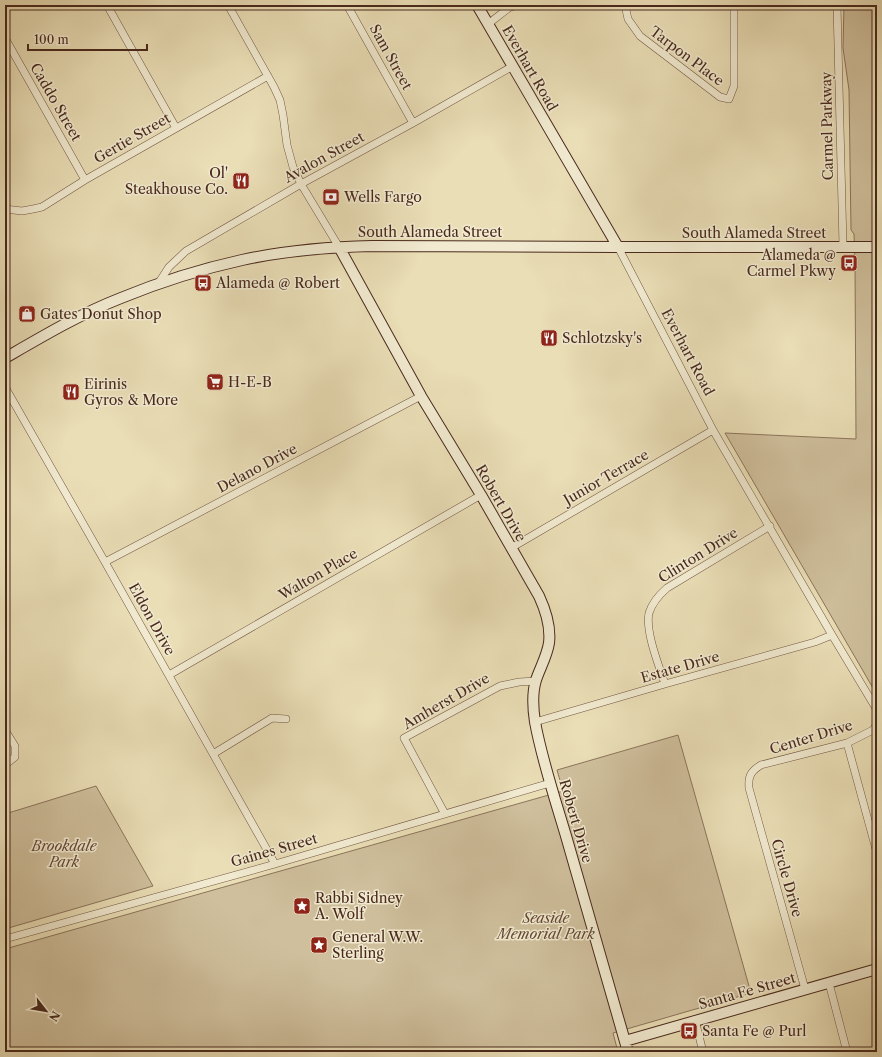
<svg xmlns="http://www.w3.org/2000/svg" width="882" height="1057" viewBox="0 0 882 1057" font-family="'Libre Caslon Text',serif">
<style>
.green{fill:#cfbf9c;stroke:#8c745c}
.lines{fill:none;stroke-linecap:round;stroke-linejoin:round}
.street-casing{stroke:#715643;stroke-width:8}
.secondary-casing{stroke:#49291d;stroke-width:12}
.street{stroke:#f1ead0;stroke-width:7}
.secondary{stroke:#f1ead0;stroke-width:10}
.labels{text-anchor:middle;stroke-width:3;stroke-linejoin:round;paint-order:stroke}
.street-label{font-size:14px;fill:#49291d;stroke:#f1ead0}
.poi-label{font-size:14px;fill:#49291d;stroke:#f1ead0;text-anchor:start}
.park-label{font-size:14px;font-style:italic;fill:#644736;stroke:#f1ead0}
</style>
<rect width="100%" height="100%" fill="#eadeb6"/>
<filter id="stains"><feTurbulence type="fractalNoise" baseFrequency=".005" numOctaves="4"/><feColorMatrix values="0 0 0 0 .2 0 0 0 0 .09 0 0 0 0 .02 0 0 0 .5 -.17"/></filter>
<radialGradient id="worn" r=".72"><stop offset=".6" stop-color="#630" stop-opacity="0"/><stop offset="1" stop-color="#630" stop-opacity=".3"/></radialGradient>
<path class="green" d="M844,5H877V695L725,433L856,439L855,262L854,234L851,230L849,90L843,48Z
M678,735L751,993L613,1033L618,1052H5V949L563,791L557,770Z
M96,786L153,886L5,929V814Z"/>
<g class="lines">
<defs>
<path id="street" d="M107,5L176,128
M228,5L274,87L280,100L283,115L287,145L293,167L301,184L339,247
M347,5L413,123
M625,5L628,19L640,36L720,97L729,99L734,86V5
M837,5L843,246
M488,24L510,7L518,5
M5,38L85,180
M5,209L22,211L33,209L42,207L85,180L268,76
M618,247L713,430L832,635L877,710
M158,284L169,267L186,251L301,184L413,123L513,66
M5,387L105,562L275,864
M511,548L713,430
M105,562L421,396
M169,675L481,495
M665,684C659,666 645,631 649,613C652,603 659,595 667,588L770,526
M535,722L665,684L815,642L832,635
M5,730L15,746V757L5,765
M847,743L877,853
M213,754L272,718L286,719
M445,814L404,738L500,686L519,682L536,681
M5,939L275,864L550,783
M829,983L847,1052
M805,989L749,788C748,776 751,771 761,765L847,743L873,730L877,724
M695,1020L703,1052"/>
<path id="secondary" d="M477,5L618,247
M339,247L421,396L481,495L539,596C546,611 551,626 549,643C547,656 540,668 536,680C532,693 533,709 535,722C542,760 555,799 566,836C586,908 608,980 628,1052
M5,358C43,336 80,314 121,298C160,282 201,269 242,260C283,251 329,247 372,246L618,247H877
M625,1041L877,969"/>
</defs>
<use href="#street" class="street-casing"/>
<use href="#secondary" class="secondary-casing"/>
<use href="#street" class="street"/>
<use href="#secondary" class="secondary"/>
</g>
<defs>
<symbol id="restaurant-square" viewBox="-11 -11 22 22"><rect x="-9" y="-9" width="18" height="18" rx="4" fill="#8f2418" stroke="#f1ead0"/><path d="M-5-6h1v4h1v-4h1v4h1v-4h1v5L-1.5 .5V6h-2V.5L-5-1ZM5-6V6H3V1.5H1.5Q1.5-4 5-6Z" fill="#fff"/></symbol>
<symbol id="bank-square" viewBox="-11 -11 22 22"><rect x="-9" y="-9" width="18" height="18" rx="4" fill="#8f2418" stroke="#f1ead0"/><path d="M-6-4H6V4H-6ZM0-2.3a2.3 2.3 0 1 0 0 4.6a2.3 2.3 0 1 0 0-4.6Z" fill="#fff"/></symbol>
<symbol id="bus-square" viewBox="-11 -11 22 22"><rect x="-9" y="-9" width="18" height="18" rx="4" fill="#8f2418" stroke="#f1ead0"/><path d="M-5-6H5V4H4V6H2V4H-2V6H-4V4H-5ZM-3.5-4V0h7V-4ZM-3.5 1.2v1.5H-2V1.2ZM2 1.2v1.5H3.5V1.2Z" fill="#fff"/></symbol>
<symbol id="shop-square" viewBox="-11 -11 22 22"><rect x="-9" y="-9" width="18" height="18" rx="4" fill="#8f2418" stroke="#f1ead0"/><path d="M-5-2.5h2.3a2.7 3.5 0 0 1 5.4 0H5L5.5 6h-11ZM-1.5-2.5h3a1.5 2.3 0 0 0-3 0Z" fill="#fff"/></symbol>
<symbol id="supermarket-square" viewBox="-11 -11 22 22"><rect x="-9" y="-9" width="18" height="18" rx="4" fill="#8f2418" stroke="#f1ead0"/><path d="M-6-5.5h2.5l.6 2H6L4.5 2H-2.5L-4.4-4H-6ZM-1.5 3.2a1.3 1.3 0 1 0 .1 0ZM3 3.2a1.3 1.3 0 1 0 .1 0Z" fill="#fff"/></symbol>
<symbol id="sight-square" viewBox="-11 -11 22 22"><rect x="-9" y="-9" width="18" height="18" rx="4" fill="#8f2418" stroke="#f1ead0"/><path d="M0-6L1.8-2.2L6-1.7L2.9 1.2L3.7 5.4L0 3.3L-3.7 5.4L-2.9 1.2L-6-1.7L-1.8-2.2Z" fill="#fff"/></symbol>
</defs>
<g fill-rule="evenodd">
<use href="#restaurant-square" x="231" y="171" width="20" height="20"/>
<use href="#bank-square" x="321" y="187" width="20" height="20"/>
<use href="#bus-square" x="839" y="253" width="20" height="20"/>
<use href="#bus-square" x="193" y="273" width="20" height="20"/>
<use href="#shop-square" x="17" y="304" width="20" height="20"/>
<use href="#restaurant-square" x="539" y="328" width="20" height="20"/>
<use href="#supermarket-square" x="205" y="372" width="20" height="20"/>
<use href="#restaurant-square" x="61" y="382" width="20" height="20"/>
<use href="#sight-square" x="292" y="896" width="20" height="20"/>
<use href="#sight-square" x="309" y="935" width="20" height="20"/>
<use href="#bus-square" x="679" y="1021" width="20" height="20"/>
</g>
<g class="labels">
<g class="street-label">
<text transform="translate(687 56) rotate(37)" y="5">Tarpon Place</text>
<text transform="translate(391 57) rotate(61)" y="5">Sam Street</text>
<text transform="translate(530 68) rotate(60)" y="5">Everhart Road</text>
<text transform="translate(56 102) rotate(60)" y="5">Caddo Street</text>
<text transform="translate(827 126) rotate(-91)" y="5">Carmel Parkway</text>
<text transform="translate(132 138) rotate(-30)" y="5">Gertie Street</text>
<text transform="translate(324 157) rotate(-29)" y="5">Avalon Street</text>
<text x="430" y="237">South Alameda Street</text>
<text x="754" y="238">South Alameda Street</text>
<text transform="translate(688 352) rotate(62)" y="5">Everhart Road</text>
<text transform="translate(257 468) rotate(-28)" y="5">Delano Drive</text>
<text transform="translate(606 477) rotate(-30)" y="5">Junior Terrace</text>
<text transform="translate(501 503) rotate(60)" y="5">Robert Drive</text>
<text transform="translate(698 555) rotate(-32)" y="5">Clinton Drive</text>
<text transform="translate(318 574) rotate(-30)" y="5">Walton Place</text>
<text transform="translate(152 619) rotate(61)" y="5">Eldon Drive</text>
<text transform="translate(680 667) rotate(-16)" y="5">Estate Drive</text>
<text transform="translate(446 701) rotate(-30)" y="5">Amherst Drive</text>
<text transform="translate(811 737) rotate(-17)" y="5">Center Drive</text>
<text transform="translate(576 821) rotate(74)" y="5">Robert Drive</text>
<text transform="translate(274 850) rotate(-16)" y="5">Gaines Street</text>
<text transform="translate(787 878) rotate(74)" y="5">Circle Drive</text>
<text transform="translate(747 991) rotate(-16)" y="5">Santa Fe Street</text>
</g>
<g class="poi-label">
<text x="228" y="178" text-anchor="end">Ol'<tspan x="228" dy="16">Steakhouse Co.</tspan></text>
<text x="344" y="202">Wells Fargo</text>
<text x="836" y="260" text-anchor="end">Alameda @<tspan x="836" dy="16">Carmel Pkwy</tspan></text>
<text x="216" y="288">Alameda @ Robert</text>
<text x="40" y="319">Gates Donut Shop</text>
<text x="562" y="343">Schlotzsky's</text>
<text x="228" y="387">H-E-B</text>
<text x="84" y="389">Eirinis<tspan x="84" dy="16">Gyros &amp; More</tspan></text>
<text x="315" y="903">Rabbi Sidney<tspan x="315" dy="16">A. Wolf</tspan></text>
<text x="332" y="942">General W.W.<tspan x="332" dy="16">Sterling</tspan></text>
<text x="702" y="1036">Santa Fe @ Purl</text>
</g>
<g class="park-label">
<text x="64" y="851">Brookdale<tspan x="64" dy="16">Park</tspan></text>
<text x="546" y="923">Seaside<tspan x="546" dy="16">Memorial Park</tspan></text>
</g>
</g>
<rect width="882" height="1057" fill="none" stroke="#eadeb6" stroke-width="20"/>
<rect x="6" y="6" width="870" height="1045" fill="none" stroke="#49291d" stroke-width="2"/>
<rect x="10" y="10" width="862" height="1037" fill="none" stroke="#49291d"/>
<g transform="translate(46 1011) rotate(121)" stroke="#f1ead0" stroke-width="3" paint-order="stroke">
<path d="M0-3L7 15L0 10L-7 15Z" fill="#49291d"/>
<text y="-6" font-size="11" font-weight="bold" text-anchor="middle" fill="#49291d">N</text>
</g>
<path d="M28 44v6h119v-6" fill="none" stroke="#49291d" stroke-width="2"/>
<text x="34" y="44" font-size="12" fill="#49291d" stroke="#f1ead0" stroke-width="3" paint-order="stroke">100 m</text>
<rect width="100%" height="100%" filter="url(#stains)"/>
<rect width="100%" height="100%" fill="url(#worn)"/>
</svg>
